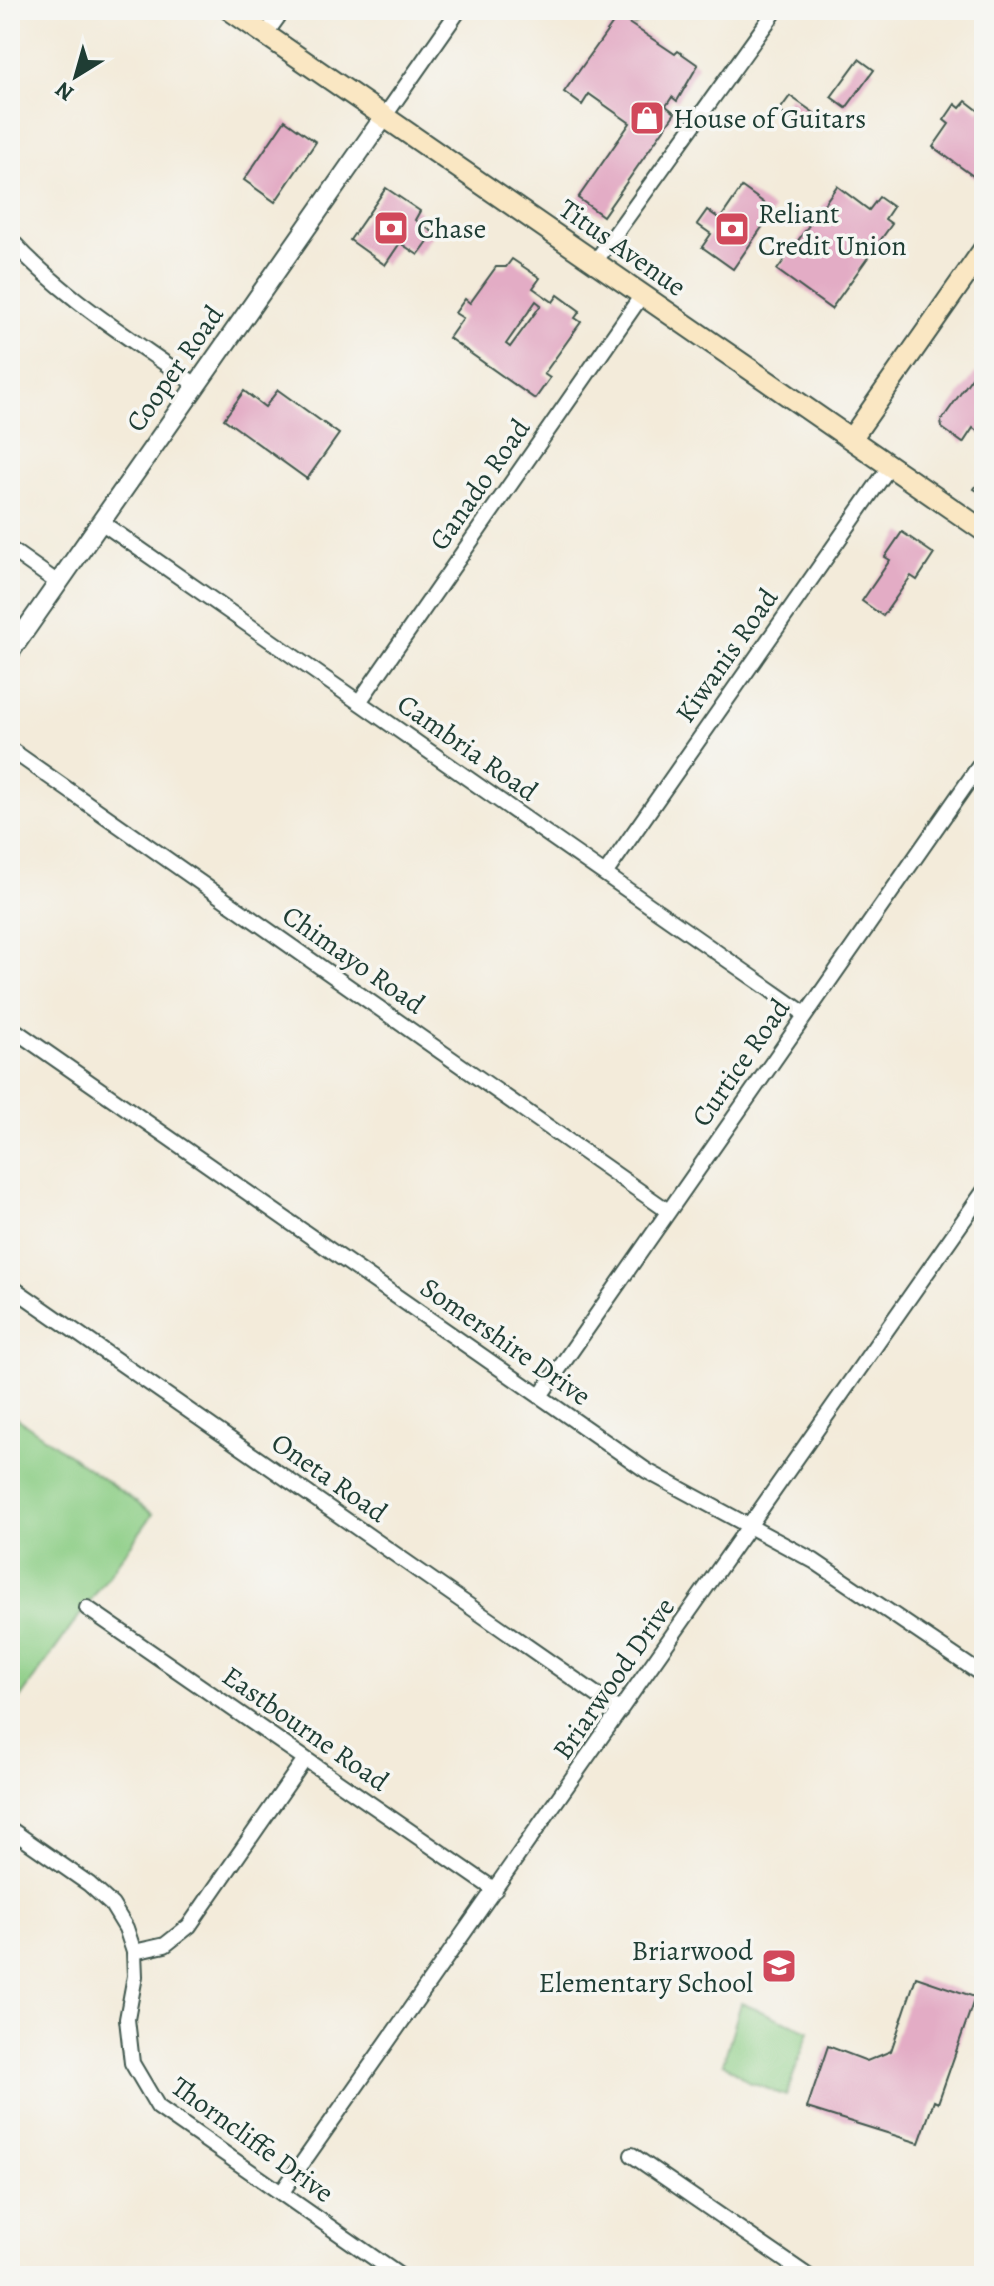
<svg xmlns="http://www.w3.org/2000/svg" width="994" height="2286" viewBox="0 0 994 2286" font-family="Alegreya,serif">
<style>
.green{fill:#8dce86;stroke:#56865d;stroke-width:2}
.building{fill:#e3acc5;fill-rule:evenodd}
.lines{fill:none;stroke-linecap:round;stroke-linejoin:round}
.minor-casing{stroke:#3f574d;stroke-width:18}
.tertiary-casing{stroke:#3f574d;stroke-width:22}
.secondary-casing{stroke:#3f574d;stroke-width:24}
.minor{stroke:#fff;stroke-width:14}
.tertiary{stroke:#fff;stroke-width:18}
.secondary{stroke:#fae7c3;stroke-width:20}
.labels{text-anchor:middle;stroke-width:7;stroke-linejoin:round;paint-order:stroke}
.poi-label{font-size:28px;fill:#1f3d34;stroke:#f6f6f2;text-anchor:start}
.street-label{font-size:28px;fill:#1f3d34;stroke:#f6f6f2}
</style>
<rect width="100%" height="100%" fill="#f6f6f2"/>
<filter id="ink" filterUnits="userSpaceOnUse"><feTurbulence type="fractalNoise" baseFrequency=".0125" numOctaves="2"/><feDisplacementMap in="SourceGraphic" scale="16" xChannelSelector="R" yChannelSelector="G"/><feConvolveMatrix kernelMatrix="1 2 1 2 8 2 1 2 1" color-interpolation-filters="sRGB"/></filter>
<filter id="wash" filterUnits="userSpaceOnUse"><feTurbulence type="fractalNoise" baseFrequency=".006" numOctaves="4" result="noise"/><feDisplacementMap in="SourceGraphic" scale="32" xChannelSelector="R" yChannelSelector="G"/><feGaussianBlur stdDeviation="1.8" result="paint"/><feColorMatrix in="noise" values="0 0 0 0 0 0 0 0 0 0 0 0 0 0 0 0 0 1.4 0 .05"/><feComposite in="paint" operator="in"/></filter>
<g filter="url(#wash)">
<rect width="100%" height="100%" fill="#f3ebda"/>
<path class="green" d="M591,10H648L635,27L618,16L612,25Z
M10,1413L153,1514L20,1698L10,1690Z
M741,2003L809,2031L786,2096L749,2082L723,2063Z"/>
<g id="blocks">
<path class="building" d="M618,16L675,54L678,51L698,65L677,101L672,97L666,106L675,113L603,216L578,198L630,123L589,94L582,105L564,92Z
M859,59L874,70L846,108L831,97Z
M790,96L817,115L806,130L779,111Z
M966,101L979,111L984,104V175L980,181L933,147L949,124L944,120L955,104L960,108Z
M285,120L316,142L275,202L244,180Z
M837,186L869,210L879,197L893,207L885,219L892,224L831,309L777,270Z
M742,187L774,210L733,269L702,247L711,234L697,224L707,210L720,219Z
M386,188L420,211L415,220L434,233L418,255L400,243L385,265L350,240Z
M512,259L540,278L533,288L553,302L558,295L580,311L575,318L581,322L544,374L550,378L535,399L449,338L463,318L455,313L465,299L470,303L496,267H506ZM536,301L541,305L510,347L506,344Z
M975,373L984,379V436L973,428L963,443L942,428L941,421Z
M278,390L339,434L307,479L224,419L244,391L265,407Z
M984,475V495L974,489Z
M902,532L934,554L917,580L911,576L883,616L862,601L890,560L885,557Z
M916,1977L975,1997L938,2103L934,2101L919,2143L807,2108L828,2046L867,2061L891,2051Z"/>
</g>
</g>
<g filter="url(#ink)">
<use href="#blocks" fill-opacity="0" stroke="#3f574d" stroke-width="2"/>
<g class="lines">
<defs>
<path id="minor" d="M265,35L283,10
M384,117L459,10
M10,239C63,298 132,339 196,385
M595,262L776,10
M101,522L805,1014
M10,549L58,583
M359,702L642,295
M10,749L668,1211
M605,874L890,466
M10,1027L647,1471L814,1561L984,1676
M10,1286L620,1711
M540,1396L984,759
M87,1608L495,1890
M10,1829L89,1884L112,1905L126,1928L134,1952L135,1976L127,2019L132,2063L158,2107L400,2276
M134,1952L165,1945L189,1926L305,1759
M632,2155L808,2276
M282,2192L984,1191"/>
<path id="tertiary" d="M10,652L384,117"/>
<path id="secondary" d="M230,10L984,531
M851,439L984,249"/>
</defs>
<use href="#minor" class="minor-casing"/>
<use href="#tertiary" class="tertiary-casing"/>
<use href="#secondary" class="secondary-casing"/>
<use href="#minor" class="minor"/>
<use href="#tertiary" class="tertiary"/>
<use href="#secondary" class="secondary"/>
</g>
</g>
<defs>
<symbol id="shop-square" viewBox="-11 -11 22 22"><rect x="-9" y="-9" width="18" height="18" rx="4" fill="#d1495b" stroke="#f6f6f2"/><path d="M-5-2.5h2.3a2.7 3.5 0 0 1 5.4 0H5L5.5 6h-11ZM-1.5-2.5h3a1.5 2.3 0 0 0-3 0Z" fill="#fff"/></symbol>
<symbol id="bank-square" viewBox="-11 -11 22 22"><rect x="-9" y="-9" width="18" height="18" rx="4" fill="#d1495b" stroke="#f6f6f2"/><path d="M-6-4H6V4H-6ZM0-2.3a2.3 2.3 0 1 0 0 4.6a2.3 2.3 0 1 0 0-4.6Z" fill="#fff"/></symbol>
<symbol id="school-square" viewBox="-11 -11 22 22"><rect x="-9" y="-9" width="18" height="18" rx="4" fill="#d1495b" stroke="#f6f6f2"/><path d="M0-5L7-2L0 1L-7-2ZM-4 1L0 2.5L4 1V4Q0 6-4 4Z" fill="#fff"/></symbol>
</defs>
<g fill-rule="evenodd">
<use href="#shop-square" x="627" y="98" width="40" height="40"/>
<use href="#bank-square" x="371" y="208" width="40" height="40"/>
<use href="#bank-square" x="712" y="209" width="40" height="40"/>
<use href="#school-square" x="759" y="1946" width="40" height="40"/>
</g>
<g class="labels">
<g class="poi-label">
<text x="673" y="128">House of Guitars</text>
<text x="758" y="223">Reliant<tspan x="758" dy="32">Credit Union</tspan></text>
<text x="417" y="238">Chase</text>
<text x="753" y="1960" text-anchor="end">Briarwood<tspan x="753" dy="32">Elementary School</tspan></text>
</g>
<g class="street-label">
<text transform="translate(623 247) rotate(35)" y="10">Titus Avenue</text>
<text transform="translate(174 368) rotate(-55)" y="10">Cooper Road</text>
<text transform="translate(479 484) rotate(-55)" y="10">Ganado Road</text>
<text transform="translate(726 655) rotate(-55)" y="10">Kiwanis Road</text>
<text transform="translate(468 747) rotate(35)" y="10">Cambria Road</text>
<text transform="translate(354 959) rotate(35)" y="10">Chimayo Road</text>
<text transform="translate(740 1062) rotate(-55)" y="10">Curtice Road</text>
<text transform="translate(506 1341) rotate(35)" y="10">Somershire Drive</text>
<text transform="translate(330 1477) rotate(35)" y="10">Oneta Road</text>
<text transform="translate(613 1678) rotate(-55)" y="10">Briarwood Drive</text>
<text transform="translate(306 1728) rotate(35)" y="10">Eastbourne Road</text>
<text transform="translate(253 2139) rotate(36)" y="10">Thorncliffe Drive</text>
</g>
</g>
<rect width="994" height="2286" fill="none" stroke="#f6f6f2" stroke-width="40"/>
<g transform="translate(76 76) rotate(217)" stroke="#f6f6f2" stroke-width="6" paint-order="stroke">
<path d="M0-6L14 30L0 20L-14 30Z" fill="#1f3d34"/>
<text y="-12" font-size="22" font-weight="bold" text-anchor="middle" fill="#1f3d34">N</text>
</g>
</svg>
